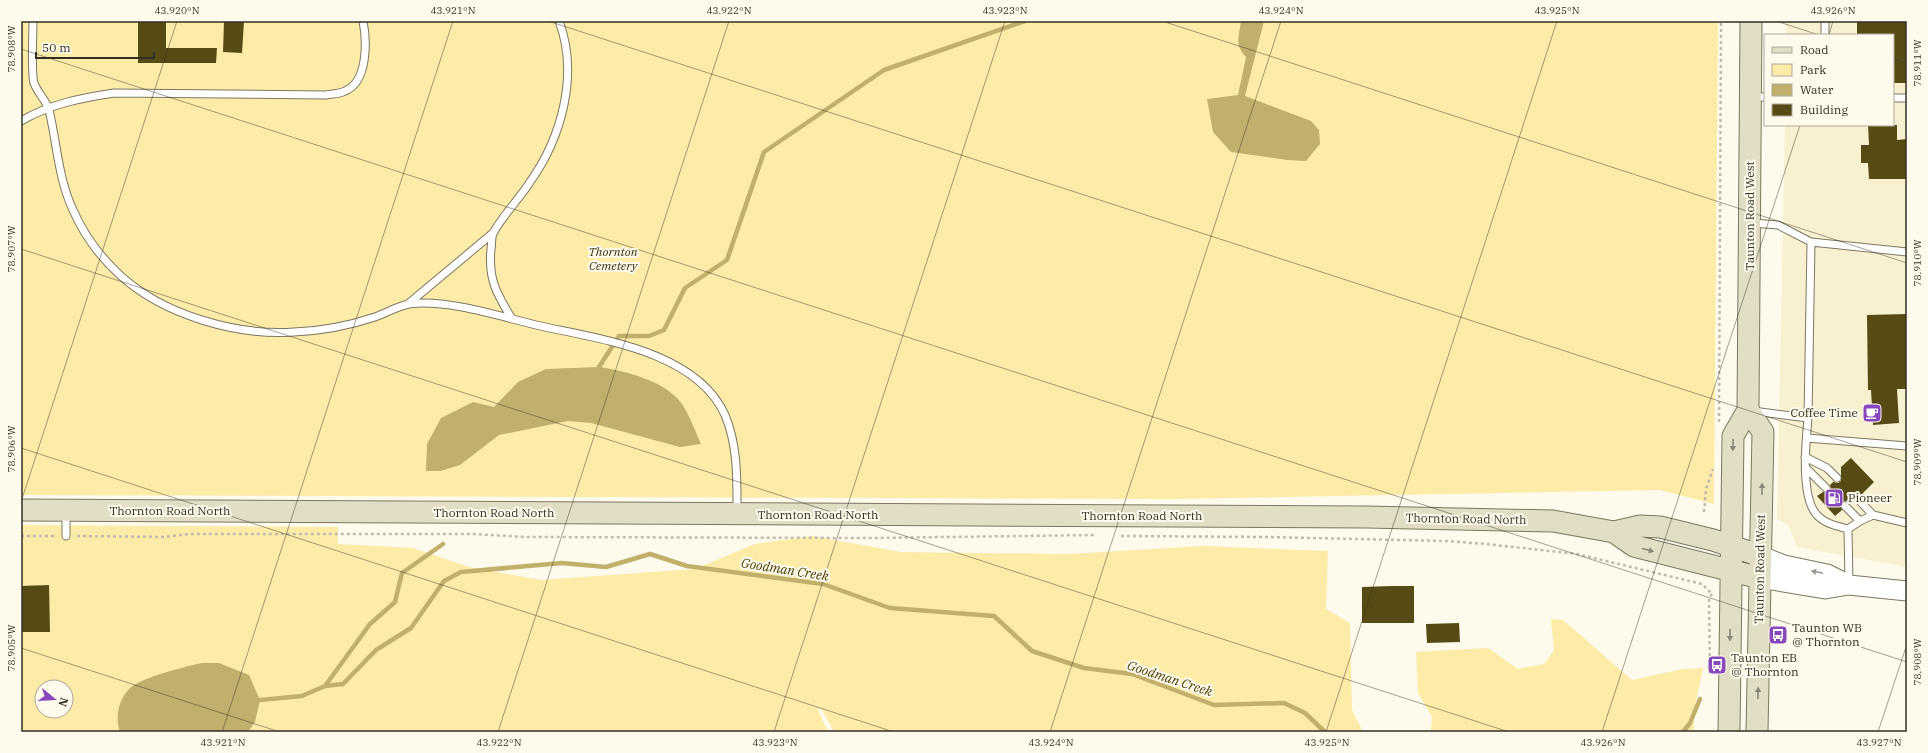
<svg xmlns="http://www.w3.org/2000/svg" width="1928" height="753" viewBox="0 0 1928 753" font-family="'IBM Plex Serif',serif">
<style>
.built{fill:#f8f1cf}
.green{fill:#fdeca7;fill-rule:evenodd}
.water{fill:#c0b06c}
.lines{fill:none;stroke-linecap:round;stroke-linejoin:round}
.stream{stroke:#c0b06c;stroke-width:4.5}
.building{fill:#564b15}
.service-casing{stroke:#7c7760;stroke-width:9}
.tertiary-casing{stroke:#7c7760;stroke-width:21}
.secondary-casing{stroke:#7c7760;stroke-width:23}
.path{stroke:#bfbcaf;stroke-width:2.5;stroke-dasharray:3 3;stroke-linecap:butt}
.service{stroke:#fff;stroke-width:7}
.tertiary{stroke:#fff;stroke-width:19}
.secondary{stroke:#e2ddc5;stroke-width:21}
.oneway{fill:#8a8676}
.oneway2{fill:#989892}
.ticks{fill:none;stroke:#323026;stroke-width:1;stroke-opacity:0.45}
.labels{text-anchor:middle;stroke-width:4;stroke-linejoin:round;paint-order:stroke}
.street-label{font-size:12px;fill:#323026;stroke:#fffbec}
.park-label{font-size:12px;font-style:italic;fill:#362f0f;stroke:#fffbec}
.poi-label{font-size:12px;fill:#323026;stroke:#fffbec;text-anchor:start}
.water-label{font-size:13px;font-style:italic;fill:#463a00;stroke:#fffbec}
.neatline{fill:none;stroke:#323026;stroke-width:1.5}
.ticks-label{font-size:10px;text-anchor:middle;fill:#323026}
</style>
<rect width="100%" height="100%" fill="#fffbec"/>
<path class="built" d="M1786,21H1907V567L1797,547L1789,526L1777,519L1785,125H1893V35H1786Z"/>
<path class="green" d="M21,21H1718L1714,504L1660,490L1175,499L21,495Z
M21,525L338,527V544L413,548L469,567L541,580L695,569L755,544L812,536L901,552L1069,554L1203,546L1328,551L1326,609L1350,623L1352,710L1363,732H834L822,710L817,708L828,732H21ZM42,687H66V711H42Z
M1551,619L1563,620L1632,680L1683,669L1703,668L1694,712V732H1431L1432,717L1418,693L1416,652L1488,648L1518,669L1544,664L1554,651Z"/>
<path class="water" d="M1241,21H1264L1245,96L1311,121L1319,130L1320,144L1306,161L1287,160L1231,152L1213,132L1207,99L1238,95L1246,57C1234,44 1239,37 1241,21Z
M599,367C626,371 666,381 682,404C690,416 695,431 701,444L680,447L591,423L568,421L499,435L460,465L440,471H426L427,444L441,418L473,402L494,407L518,382L546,369Z
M202,663H219L249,675L260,700L255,722L248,732H120C115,717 118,701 129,689C139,678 187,666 202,663Z"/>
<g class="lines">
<path class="stream" d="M599,367L619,336H649L664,330L685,288L727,260L764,152L884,70L1025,21
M325,686L370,624L395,602L402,573L443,544
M260,700L302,696L325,686L343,684L376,650L411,628L444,581L461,572L562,563L606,567L650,554L687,566L823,584L890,608L994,616L1032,651L1084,668L1132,674L1214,705L1284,703L1305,713L1325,732
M1683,732L1690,723L1700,699"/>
</g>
<path class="building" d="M138,21H166V48H217L216,63H138Z
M224,21H244L242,53L223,52Z
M1857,21H1907V83H1893V35H1857Z
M1868,125H1897V140L1907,139V179H1869L1868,163H1861V145H1869Z
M1907,314V389H1897L1899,423L1873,425L1871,390H1868L1867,315Z
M1851,458L1874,482L1861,495L1857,492L1853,493L1851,496L1852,500L1849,503L1846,501L1842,502L1840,505L1842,510L1835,516L1817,496L1823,492H1829L1831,489L1830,485L1833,482L1838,483L1841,481V467Z
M49,585L50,632H21V586Z
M1392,586H1414V623H1362V587Z
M1459,623L1460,642L1427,643L1426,624Z"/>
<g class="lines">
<defs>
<path id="service" d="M33,21C33,34 31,73 34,83C37,92 46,100 49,110C57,143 58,178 73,210C84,235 101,258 121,276C164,315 237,336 294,332C320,331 351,325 375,317C386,313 398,306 409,304C447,299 499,316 536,325C597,339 696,350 725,415C738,446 737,479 737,512
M1825,35V21
M1753,97H1765
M1893,98H1907
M21,121C50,104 81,98 114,93L326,95C332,94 339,94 345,91C368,82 367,41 363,21
M1752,223L1778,225L1811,242L1907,252
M408,304L493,233
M512,319C497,294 488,280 491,249C492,244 491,238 493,234C496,224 523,194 530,182C562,137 579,74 559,21
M1753,411L1808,418C1806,441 1800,497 1817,515C1825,524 1837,526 1848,529L1849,583
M1808,418L1811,242
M1807,438L1907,446
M1805,457L1827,468L1837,478
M1806,468L1826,488
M1856,497L1873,515
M1845,506L1860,521
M66,512V536
M1848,529L1860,521L1873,515L1907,523"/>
<path id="tertiary" d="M1761,556L1784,565L1827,574L1849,585
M1760,578L1825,589L1849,585L1907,591"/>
<path id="secondary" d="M1748,410L1763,432L1757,732
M21,510L1367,517L1553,521L1614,532L1634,546L1760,578
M1614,532L1640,526L1660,527L1713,540L1761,556
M1729,732L1733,436L1748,410L1751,21"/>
</defs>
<use href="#service" class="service-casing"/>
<use href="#tertiary" class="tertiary-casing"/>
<use href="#secondary" class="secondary-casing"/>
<path class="path" d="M1719,422L1721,21
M1704,512L1706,489L1713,469
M21,536H56
M77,536L164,537L189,534H474L525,537L873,538L1094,535
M1121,536L1267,537L1446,541L1486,544L1577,554L1702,584L1712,594
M1710,674L1709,599L1712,594"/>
<use href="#service" class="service"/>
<use href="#tertiary" class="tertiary"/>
<use href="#secondary" class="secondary"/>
</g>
<defs><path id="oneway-solid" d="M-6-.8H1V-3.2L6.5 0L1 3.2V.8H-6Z"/></defs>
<g class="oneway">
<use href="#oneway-solid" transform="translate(1733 445) rotate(91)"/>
<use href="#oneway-solid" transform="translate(1762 489) rotate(-89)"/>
<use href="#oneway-solid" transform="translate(1648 550) rotate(15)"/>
<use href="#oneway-solid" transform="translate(1730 635) rotate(91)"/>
<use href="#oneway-solid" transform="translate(1758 693) rotate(-89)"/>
</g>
<use class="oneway2" href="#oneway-solid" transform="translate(1817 572) rotate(-168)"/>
<path class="ticks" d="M548,21L1907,462M1162,21L1907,263M1776,21L1819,35M1829,35L1833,21M21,49L1907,662M1893,59L1907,63M21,249L1509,732M21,448L894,732M21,502L177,21M21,648L280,732M222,732L453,21M498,732L729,21M774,732L1005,21M1050,732L1281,21M1326,732L1557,21M1602,732L1800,125M1878,732L1907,644"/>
<defs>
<symbol id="cafe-square" viewBox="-11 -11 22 22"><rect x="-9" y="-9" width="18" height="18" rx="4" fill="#8848bd" stroke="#fffbec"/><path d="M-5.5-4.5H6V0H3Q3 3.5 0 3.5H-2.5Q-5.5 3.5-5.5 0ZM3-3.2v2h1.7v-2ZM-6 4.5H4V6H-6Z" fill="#fff"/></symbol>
<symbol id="fuel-square" viewBox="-11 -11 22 22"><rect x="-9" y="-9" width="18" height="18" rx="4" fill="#8848bd" stroke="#fffbec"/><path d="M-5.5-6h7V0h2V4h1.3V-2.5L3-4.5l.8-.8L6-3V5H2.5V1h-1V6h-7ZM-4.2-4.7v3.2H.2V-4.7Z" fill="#fff"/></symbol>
<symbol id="bus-square" viewBox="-11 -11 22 22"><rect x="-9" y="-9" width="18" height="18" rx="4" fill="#8848bd" stroke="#fffbec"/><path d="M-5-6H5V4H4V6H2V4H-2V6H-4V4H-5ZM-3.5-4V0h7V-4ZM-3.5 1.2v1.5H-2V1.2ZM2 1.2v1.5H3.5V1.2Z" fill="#fff"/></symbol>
</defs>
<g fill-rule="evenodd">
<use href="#cafe-square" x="1861" y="402" width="22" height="22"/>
<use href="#fuel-square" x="1823" y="487" width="22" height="22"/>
<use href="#bus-square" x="1767" y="624" width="22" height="22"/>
<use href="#bus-square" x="1706" y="654" width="22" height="22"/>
</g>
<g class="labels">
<g class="street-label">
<text transform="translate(1750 216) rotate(-90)" y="4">Taunton Road West</text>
<text x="170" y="515">Thornton Road North</text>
<text x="494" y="517">Thornton Road North</text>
<text x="818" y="519">Thornton Road North</text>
<text x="1142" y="520">Thornton Road North</text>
<text transform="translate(1466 519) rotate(1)" y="4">Thornton Road North</text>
<text transform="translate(1760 569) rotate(-89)" y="4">Taunton Road West</text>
</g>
<g class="park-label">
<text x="613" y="256">Thornton<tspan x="613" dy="14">Cemetery</tspan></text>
</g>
<g class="poi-label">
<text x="1858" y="417" text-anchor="end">Coffee Time</text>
<text x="1848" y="502">Pioneer</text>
<text x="1792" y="632">Taunton WB<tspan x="1792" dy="14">@ Thornton</tspan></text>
<text x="1731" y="662">Taunton EB<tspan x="1731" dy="14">@ Thornton</tspan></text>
</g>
<g class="water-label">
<text transform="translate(785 569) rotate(9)" y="5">Goodman Creek</text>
<text transform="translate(1170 678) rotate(18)" y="5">Goodman Creek</text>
</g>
</g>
<rect width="1928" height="753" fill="none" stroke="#fffbec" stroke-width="44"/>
<rect x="1764" y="34" width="130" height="92" fill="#fffbec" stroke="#adaa9d"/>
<rect x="1772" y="47" width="20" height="6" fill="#e2ddc5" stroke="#adaa9d"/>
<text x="1800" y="54" font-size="12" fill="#323026">Road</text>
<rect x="1772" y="64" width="20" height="12" fill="#fdeca7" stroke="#adaa9d"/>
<text x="1800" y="74" font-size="12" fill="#323026">Park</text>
<rect x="1772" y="84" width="20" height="12" fill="#c0b06c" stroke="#adaa9d"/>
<text x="1800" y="94" font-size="12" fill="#323026">Water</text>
<rect x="1772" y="104" width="20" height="12" fill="#564b15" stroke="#adaa9d"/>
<text x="1800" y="114" font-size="12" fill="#323026">Building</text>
<g transform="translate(54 699) rotate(108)"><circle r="19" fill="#fffbec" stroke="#adaa9d"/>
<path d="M0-3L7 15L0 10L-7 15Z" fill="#8848bd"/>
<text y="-6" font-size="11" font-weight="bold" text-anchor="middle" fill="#323026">N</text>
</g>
<path d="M36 52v6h118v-6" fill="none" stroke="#323026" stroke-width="2"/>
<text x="42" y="52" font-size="12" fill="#323026" stroke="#fffbec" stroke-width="3" paint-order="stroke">50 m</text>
<rect x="22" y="22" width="1884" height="709" class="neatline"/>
<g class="ticks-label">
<text x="177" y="14">43.920°N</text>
<text x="453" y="14">43.921°N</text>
<text x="729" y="14">43.922°N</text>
<text x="1005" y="14">43.923°N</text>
<text x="1281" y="14">43.924°N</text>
<text x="1557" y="14">43.925°N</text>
<text x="1833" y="14">43.926°N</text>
<text transform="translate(11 49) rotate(-90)" y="4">78.908°W</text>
<text transform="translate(1917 63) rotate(-90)" y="4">78.911°W</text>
<text transform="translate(11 249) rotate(-90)" y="4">78.907°W</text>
<text transform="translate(1917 263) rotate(-90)" y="4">78.910°W</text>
<text transform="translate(11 449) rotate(-90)" y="4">78.906°W</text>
<text transform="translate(1917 462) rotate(-90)" y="4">78.909°W</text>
<text transform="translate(11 648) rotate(-90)" y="4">78.905°W</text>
<text transform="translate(1917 662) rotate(-90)" y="4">78.908°W</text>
<text x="223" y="746">43.921°N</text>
<text x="499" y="746">43.922°N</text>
<text x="775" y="746">43.923°N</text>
<text x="1051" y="746">43.924°N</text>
<text x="1327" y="746">43.925°N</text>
<text x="1603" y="746">43.926°N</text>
<text x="1879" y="746">43.927°N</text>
</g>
</svg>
